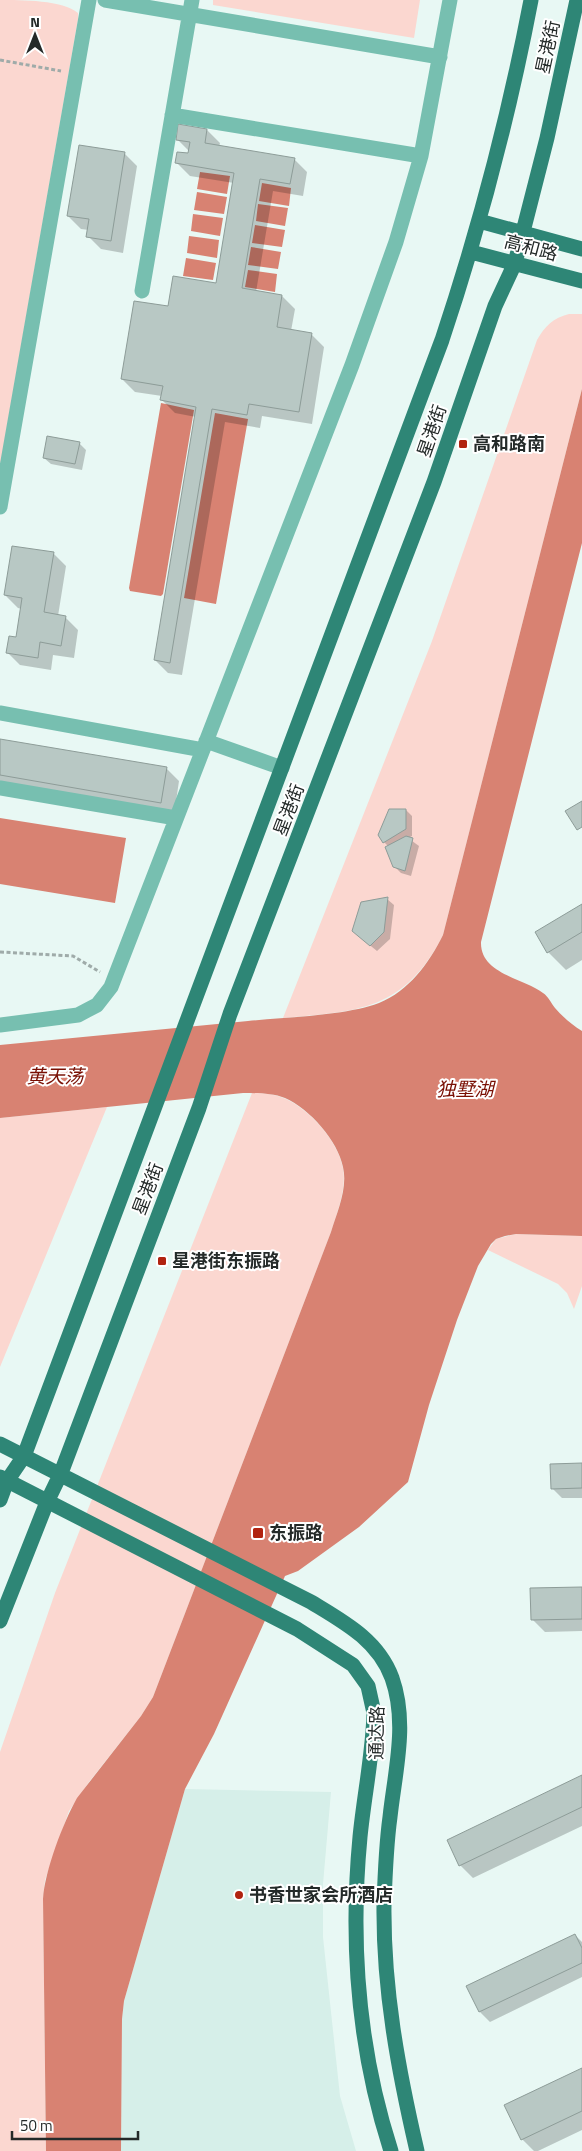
<svg xmlns="http://www.w3.org/2000/svg" width="582" height="2151" viewBox="0 0 582 2151" font-family="'Titillium Web','Noto Sans SC',sans-serif">
<style>
.built{fill:#d6efe9}
.green{fill:#fbd7d0}
.water{fill:#d88272}
.shadow{fill:#0003}
.building{fill:#b8c8c4;stroke:#8d9c98}
.lines{fill:none;stroke-linecap:round;stroke-linejoin:round}
.path{stroke:#9faba9;stroke-width:3;stroke-dasharray:4 2.5;stroke-linecap:butt}
.minor{stroke:#77bfb0;stroke-width:15}
.major{stroke:#2e8676;stroke-width:15}
.poi-dot{fill:#b12310;stroke:#fff;stroke-width:2}
.labels{text-anchor:middle;stroke-width:4;stroke-linejoin:round;paint-order:stroke}
.street-label{font-size:18px;fill:#242a29;stroke:#fff}
.poi-label{font-size:18px;font-weight:bold;fill:#242a29;stroke:#fff;text-anchor:start}
.water-label{font-size:19px;font-style:italic;fill:#790f03;stroke:#fff}
</style>
<rect width="100%" height="100%" fill="#e8f8f4"/>
<path class="built" d="M185,1789L331,1792L323,1884V1937L340,2096L356,2151H121L122,2019L124,2001Z"/>
<path class="green" d="M0,0C22,0 63,0 78,13V19L0,467Z
M213,0H420L414,38L213,5Z
M569,314H582V389L443,935C404,1011 359,1011 283,1018L432,641L537,340C545,326 553,318 569,314Z
M252,1093C263,1093 275,1094 286,1099C310,1110 338,1141 343,1168C347,1189 337,1212 331,1232L153,1697L141,1716L89,1782L69,1811L45,1880L43,1899L46,2151H0V1752L55,1593Z
M107,1107L0,1367V1118Z
M516,1234L582,1236V1286L574,1309L567,1293L558,1284L488,1250L496,1239Z"/>
<path class="water" d="M200,172L230,176L227,194L197,189Z
M262,183L291,188L289,206L259,201Z
M197,192L227,197L224,214L194,210Z
M258,204L288,208L285,226L256,221Z
M193,214L223,218L220,236L191,231Z
M255,225L285,230L282,247L252,243Z
M189,236L219,240L217,258L187,253Z
M251,247L281,252L278,269L248,265Z
M186,258L216,263L213,280L183,276Z
M248,270L277,274L275,292L245,287Z
M582,389V543L481,942C480,974 523,978 543,993C548,996 551,1003 555,1008C563,1017 572,1025 582,1031V1236L516,1234L505,1236L496,1239L491,1244L478,1266L457,1320L429,1405L408,1482L359,1527L298,1571L285,1576L214,1734L185,1789L124,2001L122,2019L121,2151H46L43,1899C45,1870 63,1823 77,1798L141,1716L153,1697L331,1232C337,1212 348,1188 343,1167C338,1141 310,1109 285,1098C272,1093 257,1093 243,1093L0,1118V1045C83,1037 166,1029 248,1021C287,1017 344,1016 379,1003C409,991 429,963 443,935Z
M161,403L194,410L163,594L161,596L130,591L129,588Z
M215,413L248,419L216,604L184,598Z
M0,818L126,838L115,903L0,884Z"/>
<path class="shadow" d="M207,130L220,143L219,147L294,159L307,172L303,196L273,191L256,292L282,296L295,309L291,331L311,334L324,347L312,424L262,416L260,428L225,422L182,675L168,673L155,660L196,417L175,413L162,400V396L135,392L122,379L169,308L217,285L234,183L190,176L177,163L189,155L190,152L177,139Z
M124,153L137,166L123,253L101,249L88,236L89,230L81,229L68,216Z
M79,443L86,450L82,470L51,464L44,458Z
M53,553L66,566L58,616L65,617L78,630L74,658L53,655L51,670L20,665L7,652L17,638L22,609L18,608L5,595Z
M0,740L166,768L179,781L174,815L0,785Z
M406,810L412,816V836L408,838L419,846L411,876L401,873L394,866L389,847L384,842Z
M387,899L394,905L390,939L377,951L361,938Z
M582,905V960L566,970L548,952Z
M582,1465V1498H562L552,1488Z
M582,1588V1631L545,1632L532,1619Z
M582,1777V1826L473,1878L460,1865Z
M575,1935L582,1942V1977L490,2022L480,2012Z
M582,2069V2130L538,2151H534L522,2139Z"/>
<path class="building" d="M178,124L207,129L205,143L295,158L290,184L260,179L242,288L282,295L277,327L312,333L299,412L249,404L247,415L212,409L170,663L154,660L196,407L160,400L163,386L121,379L134,301L168,306L173,276L216,283L234,173L175,163L177,152L188,153L190,142L176,140Z
M79,145L125,152L111,241L86,237L89,219L67,216Z
M47,436L80,442L75,464L43,458Z
M12,546L54,552L44,612L66,616L61,646L40,642L38,658L6,653L9,636L16,637L22,598L4,595Z
M0,739L167,767L161,803L0,775Z
M582,801V827L577,830L565,811Z
M389,809H406V829L383,843L378,835Z
M406,836L413,838L405,871L393,867L385,847Z
M388,897L384,932L370,946L352,931L361,902Z
M582,904V932L547,953L535,932Z
M582,1463V1488L551,1489L550,1464Z
M582,1587V1619L531,1620L530,1588Z
M582,1775V1807L459,1866L447,1840Z
M575,1934L582,1948V1963L479,2012L466,1986Z
M582,2068V2111L521,2140L504,2105Z"/>
<g class="lines">
<path class="path" d="M0,60L61,71
M0,952L73,956L100,972"/>
<path class="minor" d="M105,0L440,57
M172,115L421,156
M142,291L192,0
M0,507L89,0
M0,713L203,750
M206,741L282,768
M0,788L176,818
M0,1025L78,1015L97,1005L111,987L352,365L396,242L421,156L450,0"/>
<path class="major" d="M479,221L582,249
M471,252L582,281
M0,1444L311,1602C344,1622 378,1640 392,1678C408,1723 395,1771 390,1817C386,1846 385,1875 384,1904C383,1988 398,2069 417,2151
M0,1477L297,1629L353,1665L368,1686L374,1713C373,1754 364,1796 360,1837C350,1943 358,2049 391,2151
M0,1500L7,1481L24,1456L442,340C479,229 509,115 531,0
M0,1621L47,1502L61,1473L199,1108L230,1014L434,482L495,306L515,263L547,138L577,0"/>
</g>
<g class="poi-dot">
<rect x="458" y="439" width="10" height="10" rx="2.5"/>
<rect x="157" y="1256" width="10" height="10" rx="2.5"/>
<rect x="252" y="1527" width="12" height="12" rx="2.5"/>
<circle cx="239" cy="1895" r="5"/>
</g>
<g class="labels">
<g class="street-label">
<text transform="translate(548 47) rotate(-78)" y="6">星港街</text>
<text transform="translate(531 248) rotate(15)" y="6">高和路</text>
<text transform="translate(432 431) rotate(-71)" y="6">星港街</text>
<text transform="translate(289 810) rotate(-69)" y="6">星港街</text>
<text transform="translate(148 1189) rotate(-69)" y="6">星港街</text>
<text transform="translate(377 1733) rotate(-89)" y="6">通达路</text>
</g>
<g class="poi-label">
<text x="473" y="450">高和路南</text>
<text x="172" y="1267">星港街东振路</text>
<text x="269" y="1539">东振路</text>
<text x="249" y="1901">书香世家会所酒店</text>
</g>
<g class="water-label">
<text x="55" y="1083">黄天荡</text>
<text x="465" y="1096">独墅湖</text>
</g>
</g>
<g transform="translate(35 35)" stroke="#ffffff" stroke-width="4" paint-order="stroke">
<path d="M0-4L9 19L0 12L-9 19Z" fill="#242a29"/>
<text y="-8" font-size="14" font-weight="bold" text-anchor="middle" fill="#242a29">N</text>
</g>
<path d="M12 2131v8h126v-8" fill="none" stroke="#242a29" stroke-width="2.5"/>
<text x="20" y="2131" font-size="15" fill="#242a29" stroke="#ffffff" stroke-width="4" paint-order="stroke">50 m</text>
</svg>
